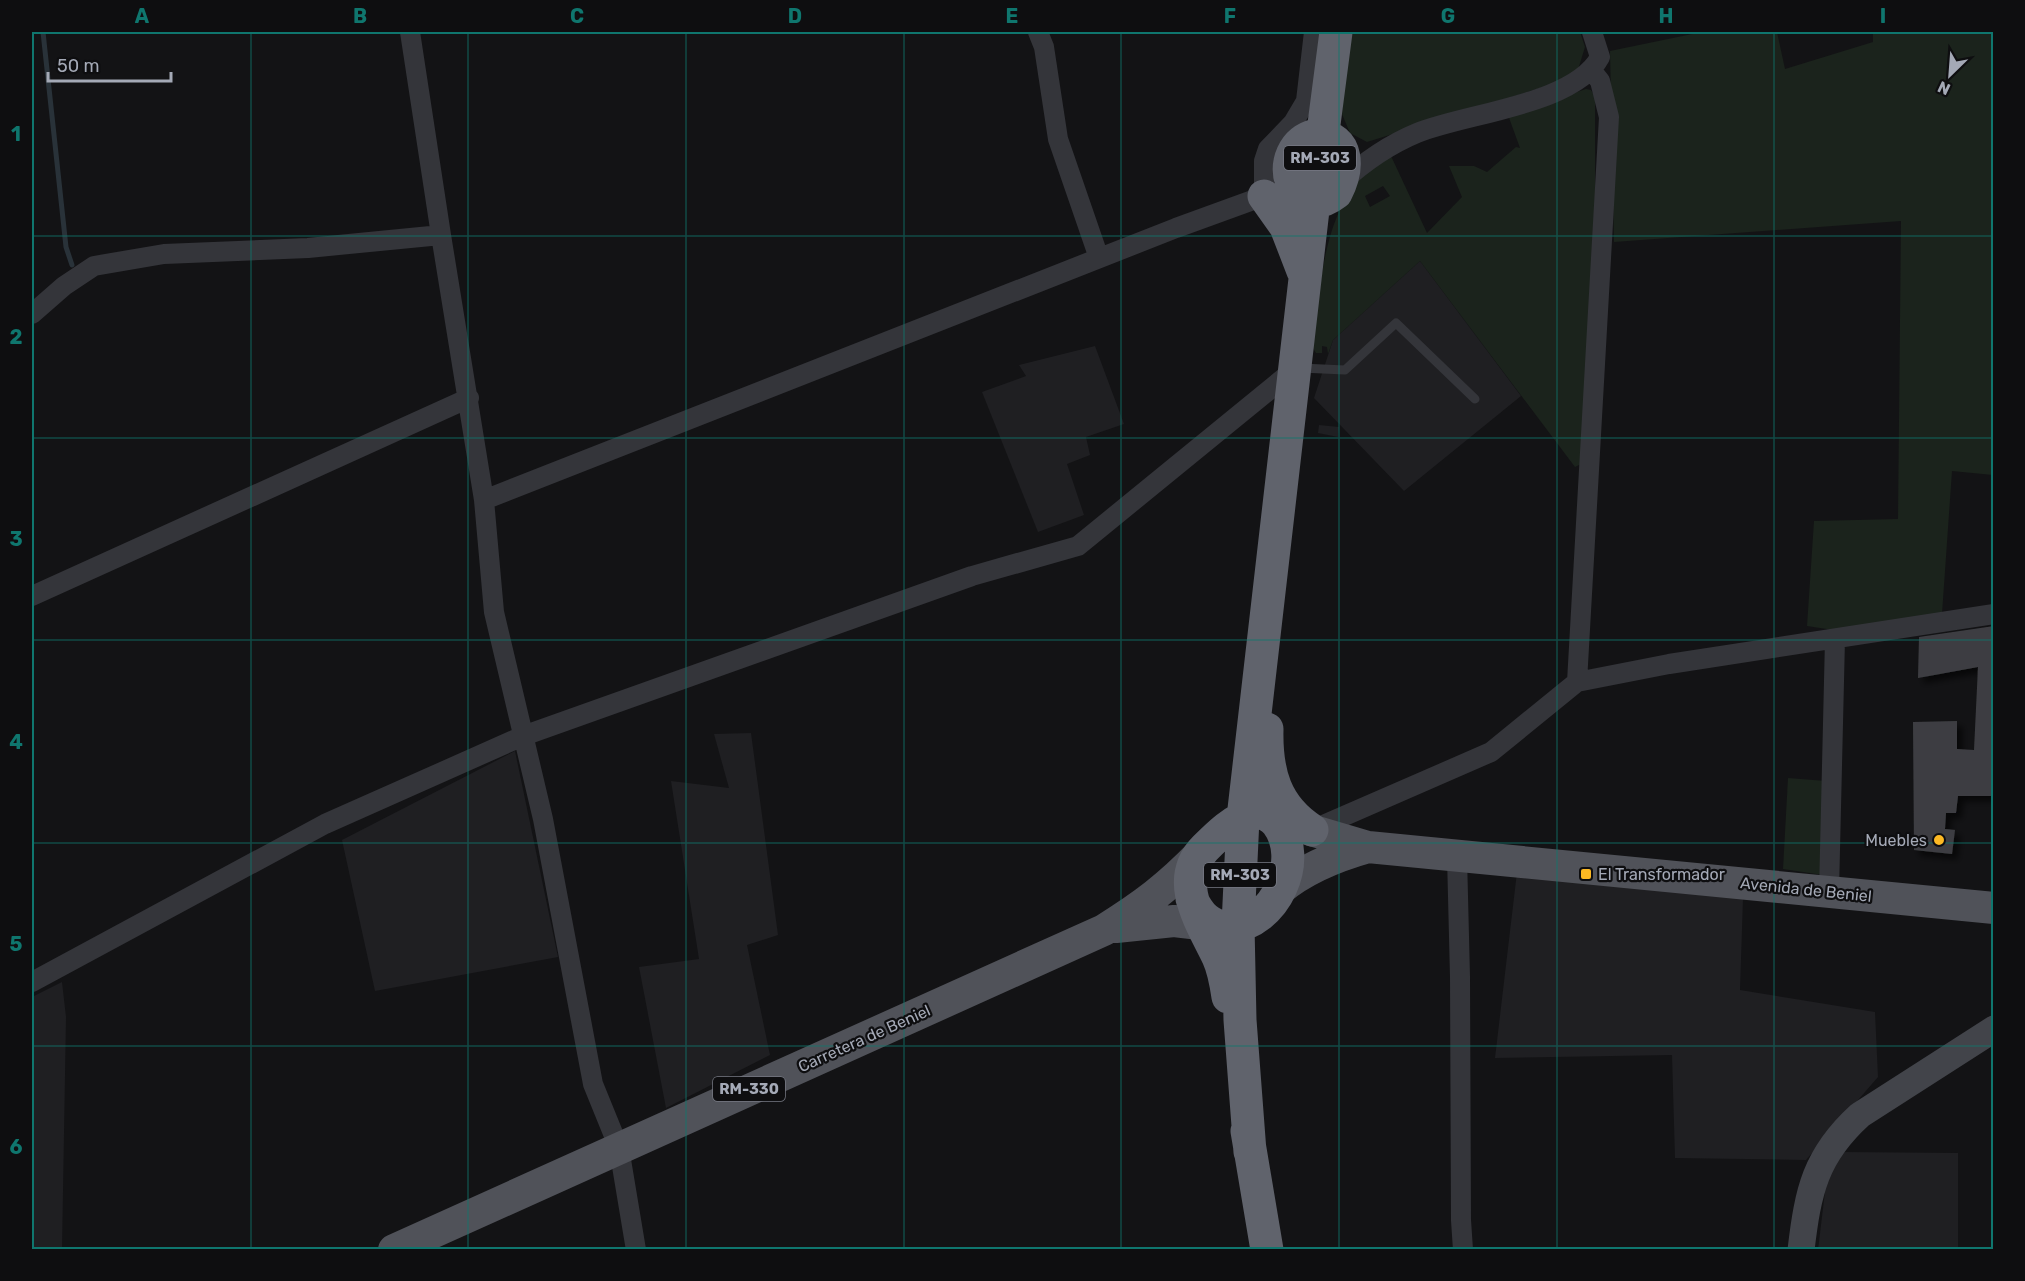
<svg xmlns="http://www.w3.org/2000/svg" width="2025" height="1281" viewBox="0 0 2025 1281" font-family="Rubik,sans-serif">
<style>
.built{fill:#1f1f22}
.green{fill:#1b231c;fill-rule:evenodd}
.lines{fill:none;stroke-linecap:round;stroke-linejoin:round}
.stream{stroke:#293239;stroke-width:5}
.building{fill:#3d3e42;filter:url(#shadow)}
.lane{stroke:#34353a;stroke-width:9}
.street{stroke:#34353a;stroke-width:20}
.secondary{stroke:#42444a;stroke-width:27}
.primary{stroke:#505259;stroke-width:32}
.highway{stroke:#60636c;stroke-width:33}
.grid{fill:none;stroke:#0f766e;stroke-width:1.5;stroke-opacity:0.55}
.poi-dot{fill:#fdb923;stroke:#0e0e10;stroke-width:2}
.labels{text-anchor:middle;stroke-width:4.5;stroke-linejoin:round;paint-order:stroke}
.shield{fill:#0e0e10;stroke:#777a84;stroke-width:1.5}
.shield-label{font-size:15px;font-weight:bold;fill:#a4a9b6}
.poi-label{font-size:16px;fill:#a4a9b6;stroke:#0e0e10;text-anchor:end}
.street-label{font-size:16px;fill:#a4a9b6;stroke:#0e0e10}
.neatline{fill:none;stroke:#0f766e;stroke-width:2}
.grid-label{font-size:20px;text-anchor:middle;font-weight:bold;fill:#0f766e}
</style>
<defs>
<filter id="shadow"><feDropShadow dx="5.5" dy="5.5" stdDeviation="3" flood-color="#0009"/></filter>
</defs>
<rect width="100%" height="100%" fill="#131315"/>
<path class="built" d="M1420,261L1521,396L1404,491L1314,398L1333,340Z
M1095,346L1124,424L1086,437L1090,455L1067,464L1084,515L1038,532L982,392L1026,376L1019,365Z
M1319,425L1339,427L1338,437L1318,433Z
M751,733L778,935L747,945L770,1055L666,1108L639,967L699,959L671,781L729,788L714,734Z
M515,751L558,957L375,991L342,840Z
M1517,872L1743,898L1740,990L1875,1012L1878,1077L1806,1160L1675,1158L1672,1055L1495,1058Z
M62,982L66,1017L62,1249H32V997Z
M1841,1152L1958,1153V1249L1818,1250L1827,1175Z"/>
<path class="green" d="M1349,32H1580L1585,47L1577,73L1566,80L1367,142L1350,133L1342,114Z
M1702,32H1777L1785,69L1873,42V32H1993V475L1952,471L1942,614L1833,630L1807,626L1814,521L1898,519L1901,221L1614,242L1610,51Z
M1586,89L1591,90L1595,97V254L1581,464L1575,467L1420,261L1333,340L1328,354L1327,347L1322,346V353H1316L1313,348C1320,294 1321,225 1358,181C1367,171 1380,164 1391,156L1427,233L1462,197L1449,166H1474L1487,172L1516,147L1520,148L1508,115ZM1383,186L1390,196L1370,207L1365,196Z
M1788,778L1826,781L1823,875L1783,869Z"/>
<g class="lines">
<path class="stream" d="M43,32L66,247L72,265"/>
</g>
<path class="building" d="M1994,626V796H1958L1956,813H1946L1945,829L1955,830L1952,854L1914,850L1913,722L1957,721V749L1974,750L1978,667L1918,678L1919,637Z"/>
<g class="lines">
<path class="lane" d="M1301,368L1345,370L1396,323L1475,399"/>
<path class="street" d="M410,32L441,235
M1038,32L1044,47L1058,139L1099,258
M1341,183C1365,161 1388,145 1417,133C1466,113 1574,105 1600,57L1592,32
M1264,196V161L1268,149L1293,123L1306,101L1314,32
M32,314L64,286L94,266L164,254L308,248L441,235L484,500
M32,596L469,398
M1577,682L1609,117L1600,81L1592,71
M1312,830L1491,752L1577,682L1669,664L1994,614
M1457,856L1460,977L1461,1220L1463,1250
M1829,892L1835,639
M32,982L325,824L523,736L972,576L1078,546L1296,368
M636,1250L619,1148L593,1084L543,819L494,612L484,500L1176,228L1264,196H1274"/>
<path class="secondary" d="M1801,1250C1808,1191 1815,1156 1860,1115L1994,1029"/>
<path class="primary" d="M1287,823L1368,847L1994,908
M1279,890C1305,868 1336,856 1368,847
M1116,927L1174,921L1217,926
M394,1250L1104,930C1144,905 1168,887 1201,853"/>
<path class="highway" d="M1316,135C1351,137 1348,170 1336,193C1291,228 1268,147 1316,135Z
M1264,196L1286,227L1303,271
M1267,729C1266,772 1275,806 1312,830
M1192,899C1199,915 1211,928 1230,927C1275,924 1305,860 1277,823C1271,816 1262,811 1253,814C1234,819 1218,835 1205,848C1172,881 1203,925 1218,957C1224,970 1226,983 1228,997
M1247,1131L1267,1250
M1250,1152L1240,1020L1238,925L1243,818L1314,201L1336,32"/>
</g>
<path class="grid" d="M251,32V1250M468,32V1250M686,32V1250M904,32V1250M1121,32V1250M1339,32V1250M1557,32V1250M1774,32V1250M32,236H1994M32,438H1994M32,640H1994M32,843H1994M32,1046H1994"/>
<g class="poi-dot">
<circle cx="1939" cy="840" r="6"/>
<rect x="1580" y="868" width="12" height="12" rx="3"/>
</g>
<g class="labels">
<g class="shield">
<rect x="1284" y="146" width="72" height="24" rx="4.5"/>
<rect x="1204" y="863" width="72" height="24" rx="4.5"/>
<rect x="713" y="1077" width="72" height="24" rx="4.5"/>
</g>
<g class="shield-label">
<text x="1320" y="163">RM-303</text>
<text x="1240" y="880">RM-303</text>
<text x="749" y="1094">RM-330</text>
</g>
<g class="poi-label">
<text x="1927" y="846">Muebles</text>
<text x="1598" y="880" text-anchor="start">El Transformador</text>
</g>
<g class="street-label">
<text transform="translate(1806 889) rotate(6)" y="6">Avenida de Beniel</text>
<text transform="translate(864 1038) rotate(-24)" y="6">Carretera de Beniel</text>
</g>
</g>
<rect width="2025" height="1281" fill="none" stroke="#0e0e10" stroke-width="66"/>
<g transform="translate(1950 75) rotate(205)" stroke="#0e0e10" stroke-width="4.5" paint-order="stroke">
<path d="M0-4.5L10 22L0 15L-10 22Z" fill="#a4a9b6"/>
<text y="-9" font-size="16" font-weight="bold" text-anchor="middle" fill="#a4a9b6">N</text>
</g>
<path d="M48 72v9h123v-9" fill="none" stroke="#a4a9b6" stroke-width="3"/>
<text x="57" y="72" font-size="18" fill="#a4a9b6" stroke="#0e0e10" stroke-width="4.5" paint-order="stroke">50 m</text>
<rect x="33" y="33" width="1959" height="1215" class="neatline"/>
<g class="grid-label">
<text x="142" y="23">A</text>
<text x="360" y="23">B</text>
<text x="577" y="23">C</text>
<text x="795" y="23">D</text>
<text x="1012" y="23">E</text>
<text x="1230" y="23">F</text>
<text x="1448" y="23">G</text>
<text x="1666" y="23">H</text>
<text x="1883" y="23">I</text>
<text x="16" y="141">1</text>
<text x="16" y="344">2</text>
<text x="16" y="546">3</text>
<text x="16" y="749">4</text>
<text x="16" y="951">5</text>
<text x="16" y="1154">6</text>
</g>
</svg>
